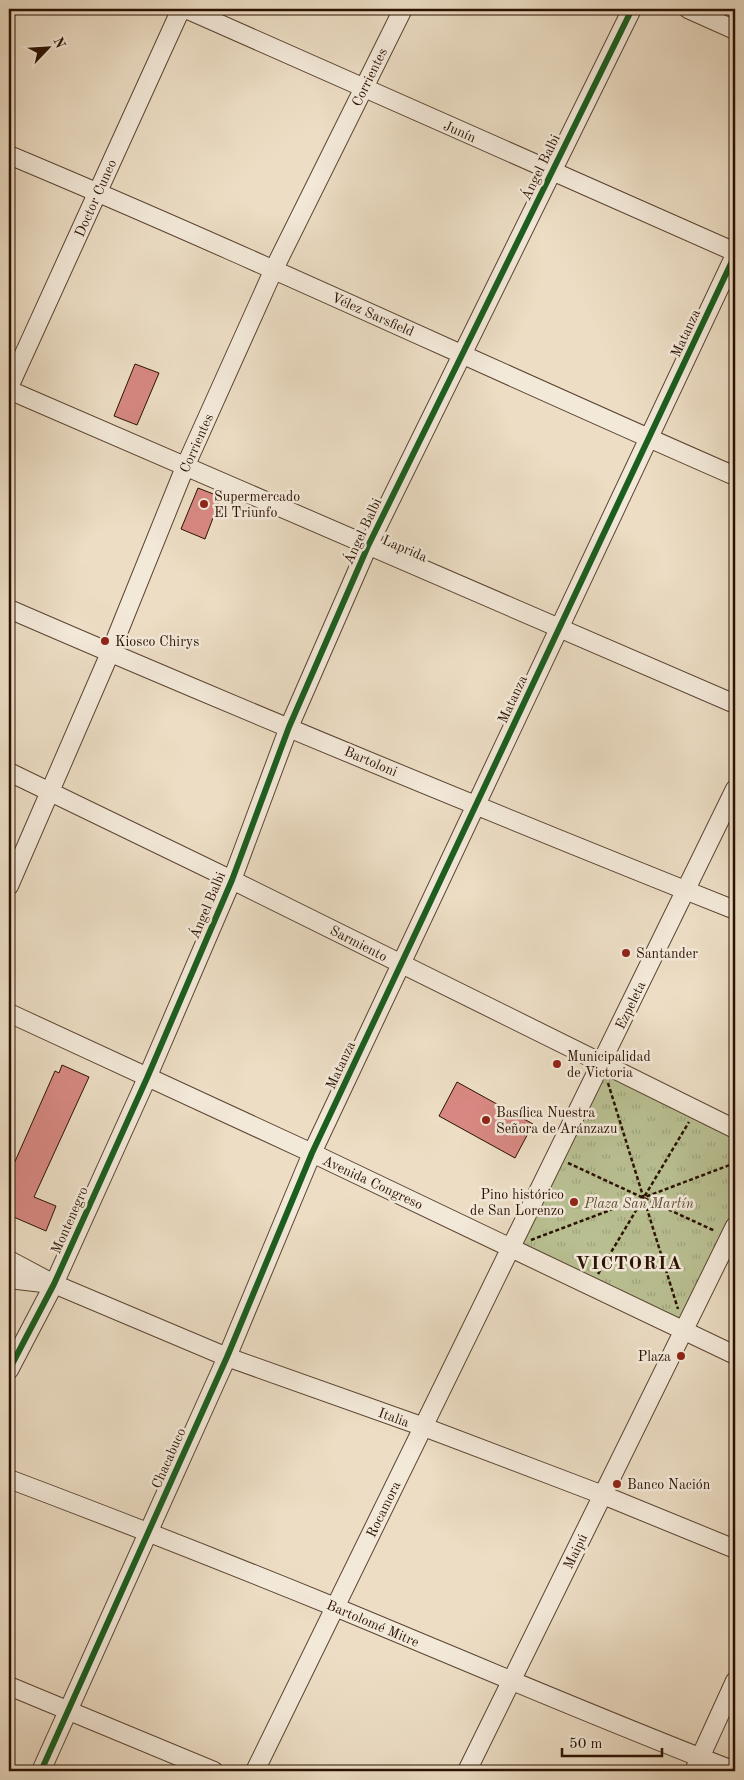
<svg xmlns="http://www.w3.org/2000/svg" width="744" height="1780" viewBox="0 0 744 1780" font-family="'Old Standard TT',serif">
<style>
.park{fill:url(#park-tufts);stroke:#72684a}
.building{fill:#d78882;stroke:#2a1101}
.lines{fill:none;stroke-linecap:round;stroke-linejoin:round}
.minor-casing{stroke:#5a4432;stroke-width:20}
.path{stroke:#2a1101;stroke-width:2.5;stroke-dasharray:4 2.5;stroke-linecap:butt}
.minor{stroke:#f3e9d9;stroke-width:18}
.cycleway-casing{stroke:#f3e9d9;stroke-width:9}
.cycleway{stroke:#1b5e20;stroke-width:6}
.poi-dot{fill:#8f2418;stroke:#f3e9d9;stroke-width:2}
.labels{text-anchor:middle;stroke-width:5;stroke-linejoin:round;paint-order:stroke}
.street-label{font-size:14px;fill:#2a1101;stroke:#f3e9d9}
.poi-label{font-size:14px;fill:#2a1101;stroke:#f3e9d9;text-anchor:start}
.park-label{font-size:14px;font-style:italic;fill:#5c4e34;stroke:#f3e9d9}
.district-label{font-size:19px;font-weight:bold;letter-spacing:1px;fill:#2a1101;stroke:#f3e9d9}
</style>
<defs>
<pattern id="park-tufts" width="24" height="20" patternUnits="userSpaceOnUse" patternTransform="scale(1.25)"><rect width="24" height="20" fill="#b9c092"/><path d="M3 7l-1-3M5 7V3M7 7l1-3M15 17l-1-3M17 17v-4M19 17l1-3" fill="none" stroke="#9fa47c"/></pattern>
</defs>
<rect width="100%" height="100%" fill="#ecddc4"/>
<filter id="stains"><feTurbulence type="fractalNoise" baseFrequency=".004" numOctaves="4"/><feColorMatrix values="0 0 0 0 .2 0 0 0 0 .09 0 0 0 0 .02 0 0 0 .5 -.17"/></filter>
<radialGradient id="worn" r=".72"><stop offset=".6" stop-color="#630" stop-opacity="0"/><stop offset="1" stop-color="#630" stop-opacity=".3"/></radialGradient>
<path class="park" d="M602,1062L735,1129V1226L684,1330L511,1248Z"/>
<path class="building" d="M135,364L159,373L137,425L114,416Z
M198,488L221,497L205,539L181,529Z
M62,1065L89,1077L34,1197L56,1206L46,1231L9,1215V1175L55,1071L59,1073Z
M457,1082L533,1124L515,1158L439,1116Z"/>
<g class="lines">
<defs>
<path id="minor" d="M186,9L735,252
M688,9L735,30
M9,155C253,257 492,370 735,476
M9,387L181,9
M9,390L735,704
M9,609C249,713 492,813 735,910
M9,772L232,880L735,1129
M9,886L110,653L185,467L274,269L403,9
M9,1013L312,1153L735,1355
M9,1260L54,1284L227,1357L424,1427L603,1495L735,1549
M9,1279L43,1283
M9,1370L54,1284L147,1078L232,880L289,727L368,546L632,9
M9,1479C118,1520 227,1563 335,1607C468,1662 600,1719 735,1771
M9,1686L214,1771
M41,1771L227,1357L312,1153L735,255
M255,1771L735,789
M467,1771L735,1226
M694,1771L735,1681"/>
</defs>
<use href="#minor" class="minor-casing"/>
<path class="path" d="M608,1083L678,1309
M568,1163L715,1231
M531,1240L735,1163
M598,1274L689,1122"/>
<use href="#minor" class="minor"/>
<defs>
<path id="cycleway" d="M9,1370L54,1284L147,1078L232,880L289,727L368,546L632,9
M41,1771L227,1357L312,1153L735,255"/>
</defs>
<use href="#cycleway" class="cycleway-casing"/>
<use href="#cycleway" class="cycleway"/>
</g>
<g class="poi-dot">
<circle cx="204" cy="504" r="5"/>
<circle cx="105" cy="641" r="5"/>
<circle cx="626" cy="953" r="5"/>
<circle cx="557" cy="1064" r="5"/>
<circle cx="486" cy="1120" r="5"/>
<circle cx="574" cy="1202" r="5"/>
<circle cx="681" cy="1356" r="5"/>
<circle cx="617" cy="1484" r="5"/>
</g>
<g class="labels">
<g class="street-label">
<text transform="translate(369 77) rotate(-64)" y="5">Corrientes</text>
<text transform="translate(460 131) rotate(24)" y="5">Junín</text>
<text transform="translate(540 167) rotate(-64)" y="5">Ángel Balbi</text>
<text transform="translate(95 198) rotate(-66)" y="5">Doctor Cuneo</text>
<text transform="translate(373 314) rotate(24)" y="5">Vélez Sarsfield</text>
<text transform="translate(685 333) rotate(-65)" y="5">Matanza</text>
<text transform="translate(196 443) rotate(-66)" y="5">Corrientes</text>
<text transform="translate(362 531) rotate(-65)" y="5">Ángel Balbi</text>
<text transform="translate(405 548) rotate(23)" y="5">Laprida</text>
<text transform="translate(512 699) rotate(-65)" y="5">Matanza</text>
<text transform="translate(371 761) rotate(23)" y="5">Bartoloni</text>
<text transform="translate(207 905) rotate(-67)" y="5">Ángel Balbi</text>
<text transform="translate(359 943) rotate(27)" y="5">Sarmiento</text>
<text transform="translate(630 1005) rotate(-64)" y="5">Ezpeleta</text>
<text transform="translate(340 1065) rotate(-65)" y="5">Matanza</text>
<text transform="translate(373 1182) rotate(25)" y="5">Avenida Congreso</text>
<text transform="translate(69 1220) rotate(-66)" y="5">Montenegro</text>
<text transform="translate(394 1417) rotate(20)" y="5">Italia</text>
<text transform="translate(168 1458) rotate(-66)" y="5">Chacabuco</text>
<text transform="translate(383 1509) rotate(-64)" y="5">Rocamora</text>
<text transform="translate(575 1551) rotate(-64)" y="5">Maipú</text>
<text transform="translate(373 1623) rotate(23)" y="5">Bartolomé Mitre</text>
</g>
<g class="poi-label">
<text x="214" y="501">Supermercado<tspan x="214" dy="16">El Triunfo</tspan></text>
<text x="115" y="646">Kiosco Chirys</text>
<text x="636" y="958">Santander</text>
<text x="567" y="1061">Municipalidad<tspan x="567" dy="16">de Victoria</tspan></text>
<text x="496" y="1117">Basílica Nuestra<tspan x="496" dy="16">Señora de Aránzazu</tspan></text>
<text x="564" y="1199" text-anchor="end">Pino histórico<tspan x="564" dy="16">de San Lorenzo</tspan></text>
<text x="671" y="1361" text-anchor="end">Plaza</text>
<text x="627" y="1489">Banco Nación</text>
</g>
<g class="park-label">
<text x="639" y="1208">Plaza San Martín</text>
</g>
<g class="district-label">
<text x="629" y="1269">VICTORIA</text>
</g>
</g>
<rect width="744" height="1780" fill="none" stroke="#ecddc4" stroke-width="30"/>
<rect x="10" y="10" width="724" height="1760" fill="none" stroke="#2a1101" stroke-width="2.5"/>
<rect x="15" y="15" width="714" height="1750" fill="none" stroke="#2a1101"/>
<g transform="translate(48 48) rotate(65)" stroke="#f3e9d9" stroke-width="4" paint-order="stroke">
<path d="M0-4L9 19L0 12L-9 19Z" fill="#2a1101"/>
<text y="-8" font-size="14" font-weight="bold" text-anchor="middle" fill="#2a1101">N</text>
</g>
<path d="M562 1748v8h100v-8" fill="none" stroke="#2a1101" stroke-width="2.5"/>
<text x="569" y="1748" font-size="15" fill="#2a1101" stroke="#f3e9d9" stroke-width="4" paint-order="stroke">50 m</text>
<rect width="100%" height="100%" filter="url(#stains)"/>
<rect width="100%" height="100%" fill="url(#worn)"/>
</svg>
